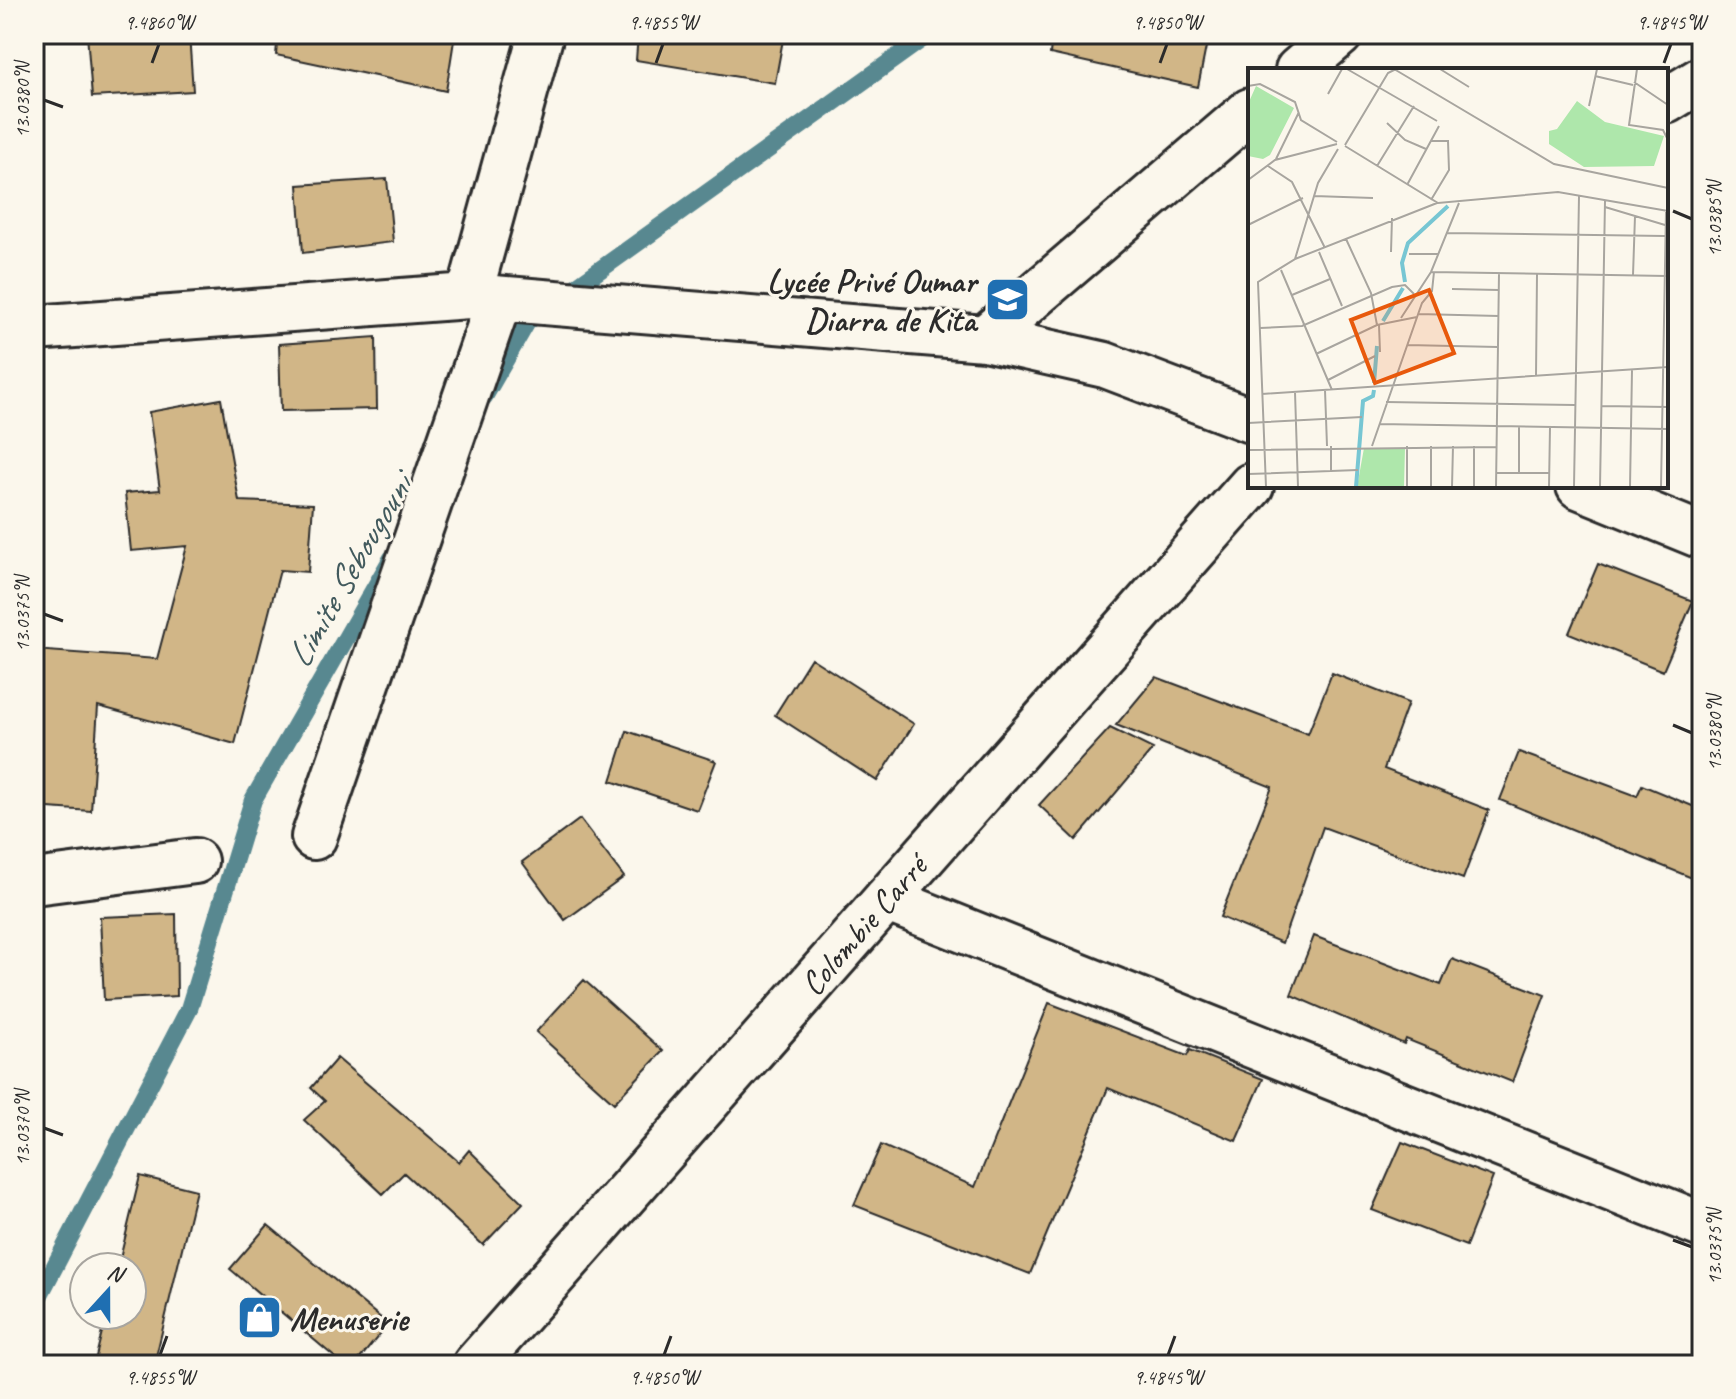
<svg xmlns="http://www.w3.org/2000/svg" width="1736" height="1399" viewBox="0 0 1736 1399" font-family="Caveat,sans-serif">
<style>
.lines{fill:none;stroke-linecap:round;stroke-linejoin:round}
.stream{stroke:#598890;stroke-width:18}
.building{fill:#d1b687;stroke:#2b2b2b;stroke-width:2}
.minor-casing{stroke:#2b2b2b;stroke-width:50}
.minor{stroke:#fbf7ec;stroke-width:44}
.ticks{fill:none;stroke:#2b2b2b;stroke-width:3}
.labels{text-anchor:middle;stroke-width:6;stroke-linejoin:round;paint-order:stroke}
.poi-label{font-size:34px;font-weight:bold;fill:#2b2b2b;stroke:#fbf7ec;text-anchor:end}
.street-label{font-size:34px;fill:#2b2b2b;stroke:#fbf7ec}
.water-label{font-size:36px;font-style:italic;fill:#425a5d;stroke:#fbf7ec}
.inset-river{fill:none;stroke:#77c6d3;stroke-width:4}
.inset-road{fill:none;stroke:#a8a59f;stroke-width:2}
.view{fill:#e8590c;fill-opacity:0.15;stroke:#e8590c;stroke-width:4}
.inset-edge{fill:none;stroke:#2b2b2b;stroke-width:4}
.neatline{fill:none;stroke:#2b2b2b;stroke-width:3}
.ticks-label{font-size:20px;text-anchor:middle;fill:#2b2b2b}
</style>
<rect width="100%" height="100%" fill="#fbf7ec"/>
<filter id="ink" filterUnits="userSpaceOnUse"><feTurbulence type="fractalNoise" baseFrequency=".0125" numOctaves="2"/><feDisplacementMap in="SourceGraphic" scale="16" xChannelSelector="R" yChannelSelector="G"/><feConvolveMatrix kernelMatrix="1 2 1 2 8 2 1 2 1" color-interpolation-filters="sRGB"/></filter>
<g filter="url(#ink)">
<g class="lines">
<path class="stream" d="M484,397L527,322L929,34
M34,1306L189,1009L253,800L392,558"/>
</g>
<path class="building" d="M87,34H189L193,91L92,97Z
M278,34H455L446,91L276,55Z
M638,34H784L775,83L636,60Z
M1052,34H1172L1207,42L1198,87L1050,54Z
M387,179L393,242L303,253L298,185Z
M376,337L377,409L281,411L279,344Z
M221,399L239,501L313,504L308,572L280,570L235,744L98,706L91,811L34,807V650L157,659L187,546L131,551L125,493L160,490L149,412Z
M1598,564L1693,601L1663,671L1569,633Z
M811,658L914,724L877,781L775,715Z
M1332,673L1408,703L1384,769L1489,810L1463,879L1323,827L1282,943L1220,917L1272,787L1116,725L1156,677L1308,734Z
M1110,728L1153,749L1076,840L1039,805Z
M627,731L716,761L697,810L611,781Z
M1519,752L1637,796L1642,785L1702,810V882L1500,800Z
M580,819L624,877L565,920L522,862Z
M176,914L177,996L104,1000L100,917Z
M1314,936L1441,985L1452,959L1545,995L1512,1082L1406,1039L1404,1044L1291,995Z
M584,980L663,1051L614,1103L536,1032Z
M1049,1003L1187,1056L1190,1050L1263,1079L1236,1141L1108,1088L1030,1274L854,1205L881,1145L975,1187Z
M337,1058L459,1162L469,1150L523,1203L483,1245L404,1173L383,1194L304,1120L325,1101L311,1088Z
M1402,1142L1493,1177L1466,1246L1372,1210Z
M140,1176L196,1190L154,1365H94L106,1315H132V1267H118Z
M268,1225L388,1324L355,1365H344L230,1269Z"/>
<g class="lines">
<defs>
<path id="minor" d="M1298,70L1340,34
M1666,101L1702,79
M469,296L541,34
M34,328L469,296L985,338L1105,365L1250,420
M985,338L1250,111
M1579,486L1702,536
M314,837L499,300
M34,882L195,861
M886,899L1702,1225
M475,1365L1251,486"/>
</defs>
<use href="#minor" class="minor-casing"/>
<use href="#minor" class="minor"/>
</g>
</g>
<path class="ticks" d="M152,63L159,44M656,63L663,44M1160,63L1167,44M1664,63L1671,44M44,100L63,107M1673,211L1692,219M44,614L63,621M1673,725L1692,733M44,1128L63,1135M1673,1240L1692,1247M160,1355L167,1336M664,1355L671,1336M1168,1355L1175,1336"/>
<defs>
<symbol id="school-square" viewBox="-11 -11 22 22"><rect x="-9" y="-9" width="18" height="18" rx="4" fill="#1f6fb2" stroke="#fbf7ec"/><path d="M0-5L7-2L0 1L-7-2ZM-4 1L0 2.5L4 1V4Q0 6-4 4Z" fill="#fff"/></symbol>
<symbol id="shop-square" viewBox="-11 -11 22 22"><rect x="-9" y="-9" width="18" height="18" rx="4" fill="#1f6fb2" stroke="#fbf7ec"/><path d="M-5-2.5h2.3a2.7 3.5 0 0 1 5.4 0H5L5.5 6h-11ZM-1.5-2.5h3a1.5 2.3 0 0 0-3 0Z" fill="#fff"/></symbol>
</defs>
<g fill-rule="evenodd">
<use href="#school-square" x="982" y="274" width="51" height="51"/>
<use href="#shop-square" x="234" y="1292" width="51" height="51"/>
</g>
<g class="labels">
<g class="poi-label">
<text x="976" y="292">Lycée Privé Oumar<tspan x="976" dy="39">Diarra de Kita</tspan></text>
<text x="290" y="1330" text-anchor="start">Menuserie</text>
</g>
<g class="street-label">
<text transform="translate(863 925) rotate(-49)" y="12">Colombie Carré</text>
</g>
<g class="water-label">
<text transform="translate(348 571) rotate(-60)" y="13">Limite Sebougouni</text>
</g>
</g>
<g transform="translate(1248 68)">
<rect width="420" height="420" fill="#fbf7ec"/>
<path d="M8,18L46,40L22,87L15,91L0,88V36ZM329,33L357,54L416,68L406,98L336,99L301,76V63L309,61ZM116,380H157L156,419H109Z" fill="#aee7ab"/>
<path class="inset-river" d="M157,214L154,195L160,175L200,138M135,253L155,220M126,315L129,278M108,419L115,333L125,328L126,322"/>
<path class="inset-road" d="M99,1L189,53M146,1L306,96L420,120M192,1L221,19M389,1L381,57L415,62L420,72M347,8L385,17M386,14L420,37M0,18L12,16L47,34L53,52L89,74M80,26L94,1M341,38L349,1M139,55L157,72L178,81M183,73H200L201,102L183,132M97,77L140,5L148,1M97,78L190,135L310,124L420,143M28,91L51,44M20,98L44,114L77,180M129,98L166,38M0,112L27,92L89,76M159,117L191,58M66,128L125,130M357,139L417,157M0,157L55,130M199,165L417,168M98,171L123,225L129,257M71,184L94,238M143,184L144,150M161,186H191M47,191L189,135M33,202L84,322M183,204L419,208M385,207L387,148M204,221L251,222M44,227L82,211M170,246L251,248M153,250L183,204L211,135M131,257L132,284M12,260L54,258L144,219L157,217L166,226M159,277L250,279M68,286L129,257L169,249M288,308L289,206M80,312L127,288M77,322L79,378M47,324L50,419M14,326L420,299M138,334L327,337M354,338L420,339M0,355L114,349M131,356L420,361M83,378V403M124,378L174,235L184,223L186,204M0,382L249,379M248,405H301M271,405V358M0,406L110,402M18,419L10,214L47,191L70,115L90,81M159,419V378M183,419V378M204,419L205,378M226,419V378M248,419L251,205M301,419L302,359M326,419L331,128M352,419L357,133M382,419L384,302M413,419L418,143"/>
<path class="view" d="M181,222L206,285L127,315L103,252Z"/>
<rect width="420" height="420" class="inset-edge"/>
</g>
<rect width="1736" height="1399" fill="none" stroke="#fbf7ec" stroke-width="88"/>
<g transform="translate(108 1291) rotate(21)"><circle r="38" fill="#fbf7ec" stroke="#a8a59f" stroke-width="2"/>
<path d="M0-6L14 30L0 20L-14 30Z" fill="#1f6fb2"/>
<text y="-12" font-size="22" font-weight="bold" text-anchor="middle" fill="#2b2b2b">N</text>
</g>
<rect x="44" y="44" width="1648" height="1311" class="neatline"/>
<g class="ticks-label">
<text x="159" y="29">9.4860°W</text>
<text x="663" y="29">9.4855°W</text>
<text x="1167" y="29">9.4850°W</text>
<text x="1671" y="29">9.4845°W</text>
<text transform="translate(22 100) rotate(-90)" y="7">13.0380°N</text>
<text transform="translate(1714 219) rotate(-90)" y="7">13.0385°N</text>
<text transform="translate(22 614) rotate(-90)" y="7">13.0375°N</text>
<text transform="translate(1714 733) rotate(-90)" y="7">13.0380°N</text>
<text transform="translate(22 1128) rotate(-90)" y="7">13.0370°N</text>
<text transform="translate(1714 1247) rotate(-90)" y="7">13.0375°N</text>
<text x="160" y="1384">9.4855°W</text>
<text x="664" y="1384">9.4850°W</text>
<text x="1168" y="1384">9.4845°W</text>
</g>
</svg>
